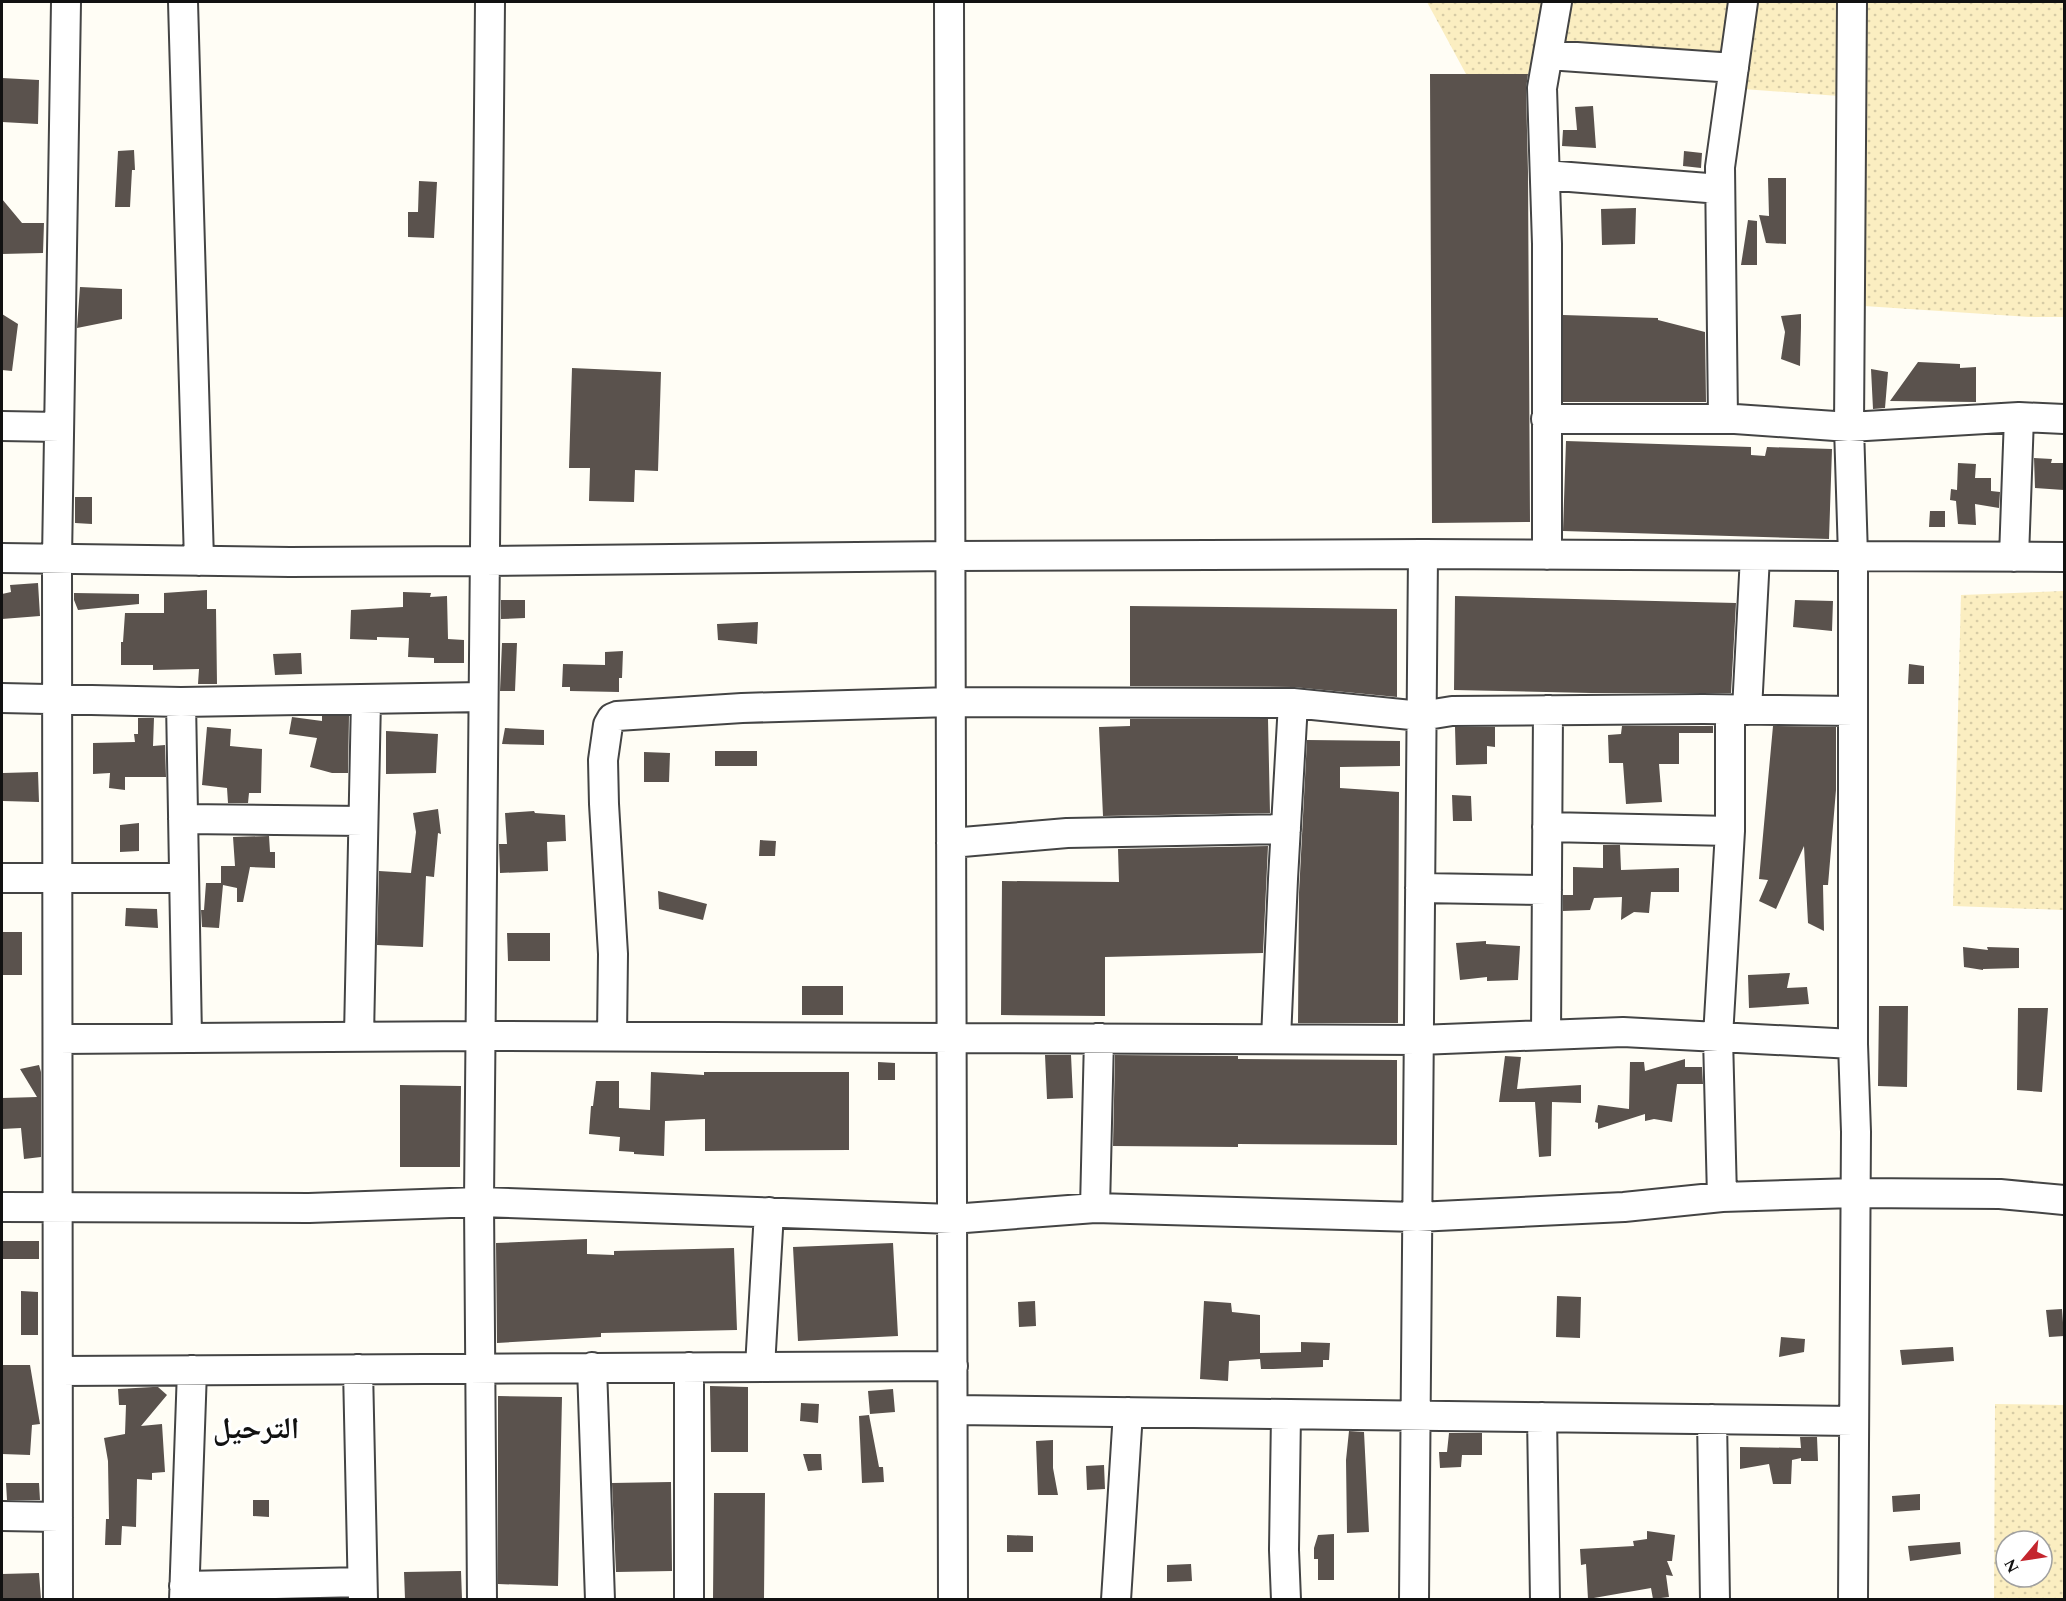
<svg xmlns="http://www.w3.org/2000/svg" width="2066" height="1601" viewBox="0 0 2066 1601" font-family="Spectral,'Noto Naskh Arabic',serif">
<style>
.sand{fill:url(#sand-dots);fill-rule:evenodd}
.building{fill:#5a524d}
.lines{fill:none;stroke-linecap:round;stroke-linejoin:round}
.minor-casing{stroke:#444;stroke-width:32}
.minor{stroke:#fff;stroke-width:28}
.labels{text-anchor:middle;stroke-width:6;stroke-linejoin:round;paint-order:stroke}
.district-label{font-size:30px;font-weight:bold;fill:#111;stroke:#fff}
</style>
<defs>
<pattern id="sand-dots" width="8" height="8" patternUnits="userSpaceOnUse" patternTransform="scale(1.5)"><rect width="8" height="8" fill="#fbeec1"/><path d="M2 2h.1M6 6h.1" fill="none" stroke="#d6cba5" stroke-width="1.8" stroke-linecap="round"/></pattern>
</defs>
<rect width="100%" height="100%" fill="#fffdf5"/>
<path class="sand" d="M1427,2H1549L1528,74H1466Z
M1558,2H1731L1723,68L1561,56Z
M1752,2H1841L1839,96L1743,89Z
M1856,2H2064V317H2030L1864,306Z
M2064,591V1017L2063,910L1953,906L1961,595Z
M1995,1404L2064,1405V1599H1994ZM2006,1541H2042V1577H2006Z"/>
<path class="building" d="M1430,74H1528L1526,89L1528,172L1530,522L1432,523Z
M2,78L39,80L38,124L2,122Z
M1593,106L1596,148L1562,146L1563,130H1577L1575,107Z
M134,150L135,170H132L130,207H115L118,151Z
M1684,151L1702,153L1701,168L1683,166Z
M1768,178H1786V244L1766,243L1759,215L1769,216Z
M419,181L437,182L434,238L408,237V212H418Z
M2,199L22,223H44L43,253L2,254Z
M1636,208L1635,244L1602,245L1601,209Z
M1748,220L1757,221V265H1741Z
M80,287L122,289V319L77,328Z
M2,314L18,324L12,371L2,370Z
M1801,314V327L1800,366L1781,359L1785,332L1781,316Z
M1563,315L1658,318V320L1705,332L1706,402H1563Z
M1918,362L1960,364V368L1976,367V402L1890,401Z
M572,368L661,372L658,471L635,470L634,502L589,501L590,468H569Z
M1871,369L1888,372L1885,408L1873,409Z
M1566,441L1751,447V455L1765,456L1767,447L1832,449L1829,539L1563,531Z
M2034,458L2052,459L2051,463H2064V490L2035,488Z
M1958,463L1976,464L1975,478H1991V491L2000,492L1999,508L1975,504L1976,525L1958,524L1956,501L1950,500L1951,489L1957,490Z
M75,497H92V524L75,523Z
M1930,511H1945V527H1929Z
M38,583L40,616L2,619V594L11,592L10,585Z
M207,590V609H216L217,684H198L199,669L153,670V665H121V642H123L125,613H164V593Z
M403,592L431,593L430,597L447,596L448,639L464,640V663H434V658L408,657L409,638L377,637V640L350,639L351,610L403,607Z
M74,593L139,594V604L78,610L74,600Z
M1455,596L1736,603L1731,693H1591L1454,690Z
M501,600H525V618L501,619Z
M1795,600L1833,601L1832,631L1793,627Z
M1130,606L1397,609V697L1293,687L1130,686Z
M758,622L757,644L718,640L717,624Z
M502,643H517L515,691H500Z
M623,651L622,678H619V692L570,691V687H562L563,664L605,665V652Z
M301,653L302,674L275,675L273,654Z
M1909,664L1924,666V684H1908Z
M322,716H349L348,773H332L310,767L317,738L289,734L292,717L322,721Z
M138,718H154L153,746L165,745L166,777H125V790L109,788L110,773L93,774V743L135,742L134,734H138Z
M1130,719H1268L1270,813L1103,816L1099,727L1130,726Z
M1622,726H1713V733H1679V764H1659L1662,802L1626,804L1623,763H1609L1608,735L1621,734Z
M1773,726L1836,727V790L1828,885H1823L1824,931L1808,923L1804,846L1776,909L1759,901L1768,880L1759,879Z
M207,727L231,729L230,746L262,749L261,793H249L248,803H228L227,788L202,785Z
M1455,727H1495V747L1487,746V764L1456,765Z
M505,728L544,730V745L502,744Z
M386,731L438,734L436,773L386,774Z
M1307,740L1400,741V766L1340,767V788L1399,792L1398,1023H1298L1299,893Z
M715,751H757V766H715Z
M644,752L670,753L669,782H644Z
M38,772L39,802L3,801V773Z
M1452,795L1471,796L1472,821H1453Z
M438,809L441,834L438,833L434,877L426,876L423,947L377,945L379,871L411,873L416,832L413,813Z
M534,811L535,813L565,815L566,841L547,842L548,871L500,873L499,844H507L505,813Z
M139,823V851L120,852V825Z
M269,836L270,852H275V868L250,867L243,902H237V888L223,885L219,928L202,927L201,910H204L206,883H221V866H235L233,837Z
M760,840L776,841L775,856H759Z
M1603,845H1620L1621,870L1679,868V892H1651L1649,913L1634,912L1621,920L1622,897L1594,898L1590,910L1563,911V895H1573V867L1603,868Z
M1268,846L1263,953L1105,957V1016L1001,1015L1002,881L1119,882L1118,849Z
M658,891L707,904L703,920L659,909Z
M126,908L157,909L158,928L125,926Z
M3,932H22V975H3Z
M507,933H550V961H508Z
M1486,941V944L1520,946L1518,980L1487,981V977L1460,980L1456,943Z
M1963,947L1988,950L1987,947L2019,948V968L1983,969V970L1964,967Z
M1790,973L1787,988L1807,987L1809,1004L1749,1008L1748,975Z
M802,986H843V1015H802Z
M1879,1006H1908L1907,1087L1878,1086Z
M2018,1008H2048L2042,1092L2017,1090Z
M1045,1055H1071L1073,1098L1047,1099Z
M1115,1055L1238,1056V1059L1397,1060V1145L1238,1144V1147L1113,1146Z
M1505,1056L1521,1057L1517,1089L1581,1085V1103L1552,1102L1551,1156L1539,1157L1535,1102H1499Z
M1685,1059V1067H1702L1703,1084H1677L1672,1122L1654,1119L1645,1121V1114L1598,1129V1123L1595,1122L1598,1105L1629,1109L1630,1062H1644L1645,1071Z
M878,1062L895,1063V1080H878Z
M39,1065L41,1072V1157L24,1159L21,1128L2,1129V1098L37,1097L20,1069Z
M651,1072L704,1075V1072H849V1150L705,1151V1119L665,1121L664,1156L634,1154V1152L619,1151L620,1137L589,1134L591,1106H593L596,1081H619V1108L650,1110Z
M400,1085L461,1086L460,1167H400Z
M587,1239V1254L614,1255V1251L734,1248L737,1330L601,1333V1337L497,1343L496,1243Z
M2,1241H39V1259H2Z
M893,1243L898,1336L798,1341L793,1247Z
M21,1291L38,1292V1335H21Z
M1557,1296L1581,1297L1580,1338L1556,1337Z
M1035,1301L1036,1326L1019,1327L1018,1302Z
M1204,1301L1231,1303L1232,1312L1260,1315V1353L1301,1352V1342L1330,1343L1329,1360H1323V1367L1273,1369H1261L1260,1359L1229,1361L1228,1381L1200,1379Z
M2062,1309L2064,1336L2049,1337L2046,1310Z
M1781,1337L1805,1339L1804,1352L1779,1357Z
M1953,1347L1954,1361L1902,1365L1900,1350Z
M2,1365H30L40,1424L32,1425L30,1455L2,1454Z
M710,1386L748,1387V1452H711Z
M153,1387H158L167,1395L141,1426L162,1424L165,1472L152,1473V1480L137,1479L136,1527L122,1526L121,1545H105L106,1519H109L108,1461L104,1438L125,1434L126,1405H119L118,1389Z
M893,1389L895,1412L870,1414L868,1391Z
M498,1396L562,1397L558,1586L498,1584Z
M801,1403L819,1404L818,1423L800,1421Z
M869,1415L879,1467H883L884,1482L862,1483L859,1416Z
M1349,1431L1364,1432L1369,1532L1347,1533L1346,1460Z
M1449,1433H1482V1455H1462L1461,1467L1440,1468L1439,1452H1447Z
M1800,1437H1817L1818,1461H1801V1458L1792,1460L1791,1484H1773L1769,1464L1740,1469V1447L1801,1448Z
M1053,1440V1468L1058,1495H1038L1036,1441Z
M803,1454H821L822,1470L808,1471Z
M1104,1465L1105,1489L1087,1490L1086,1466Z
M671,1482L672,1571L616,1572L612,1483Z
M6,1483H39L40,1500H7Z
M714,1493H765L764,1599H713Z
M1920,1494V1510L1893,1512L1892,1496Z
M253,1500H269V1517L253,1516Z
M1647,1531L1675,1535L1672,1561H1667L1673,1576L1666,1575L1669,1597L1653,1599L1651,1588L1588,1599L1586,1564L1581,1565L1580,1549L1634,1546L1633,1541L1647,1539Z
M1334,1534V1580H1318V1559H1314V1548L1318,1535Z
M1007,1535L1033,1536V1552H1007Z
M1960,1542L1961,1554L1910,1561L1908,1546Z
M1191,1564L1192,1581L1167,1582V1565Z
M461,1571L462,1599H405L404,1572Z
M39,1573L41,1599H2V1574Z"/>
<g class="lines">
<defs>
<path id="minor" d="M183,2L199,561
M949,2L953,1600
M1852,2L1849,427L1853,556V1044L1856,1132L1853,1600
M1548,55L1734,68
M1545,175L1720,189
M1546,419H1735L1849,427L2019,417L2064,419
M1723,419L1720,167L1743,2
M2,426L59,427
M1547,555V244L1542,88L1557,2
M2014,557L2019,417
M2,558L290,562L485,561L951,556L1423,554L2064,557
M2,698L181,702L483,697
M181,702L187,1038
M1747,710L1755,556
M183,819L363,821
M1547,827L1730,831
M951,843L1067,833L1286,829
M2,878H184
M1420,888L1547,890
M1546,1035L1548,710
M359,1036L366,699
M612,1036L613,954L604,804L603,760L608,725L612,718L617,716L742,708L951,702L1293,703L1421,716L1452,711L1703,709L1853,711
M58,1039L481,1036L1419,1040L1623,1032L1853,1044
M1276,1039L1283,879L1293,703
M1722,1197L1718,1037L1730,831V710
M2,1207L309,1208L479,1202L952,1219L1095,1208L1417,1217L1624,1207L1722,1197L1855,1193L2000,1194L2064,1200
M1095,1208L1099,1038
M592,1367L600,1600
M760,1367L769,1212
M358,1369L363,1600
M59,1371L953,1366
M953,1410L1853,1421
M1286,1414L1284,1550L1286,1600
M1542,1417L1545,1600
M1712,1419L1715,1600
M2,1516L58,1517
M184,1586L362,1582
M58,1600L57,559L66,2
M184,1600L192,1370
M482,1600L479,1202L490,2
M689,1600V1367
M1116,1600L1128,1412
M1414,1600L1423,554"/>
</defs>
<use href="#minor" class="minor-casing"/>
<use href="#minor" class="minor"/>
</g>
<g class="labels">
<g class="district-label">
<text x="256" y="1438">الترحيل</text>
</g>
</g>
<rect width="2066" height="1601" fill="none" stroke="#111111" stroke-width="6"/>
<g transform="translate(2024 1559) rotate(241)"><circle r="28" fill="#ffffff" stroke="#a0a0a0" stroke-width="1.5"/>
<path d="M0-4.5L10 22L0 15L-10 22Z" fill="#c4262e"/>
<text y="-9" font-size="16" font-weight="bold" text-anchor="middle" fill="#111111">N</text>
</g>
</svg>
